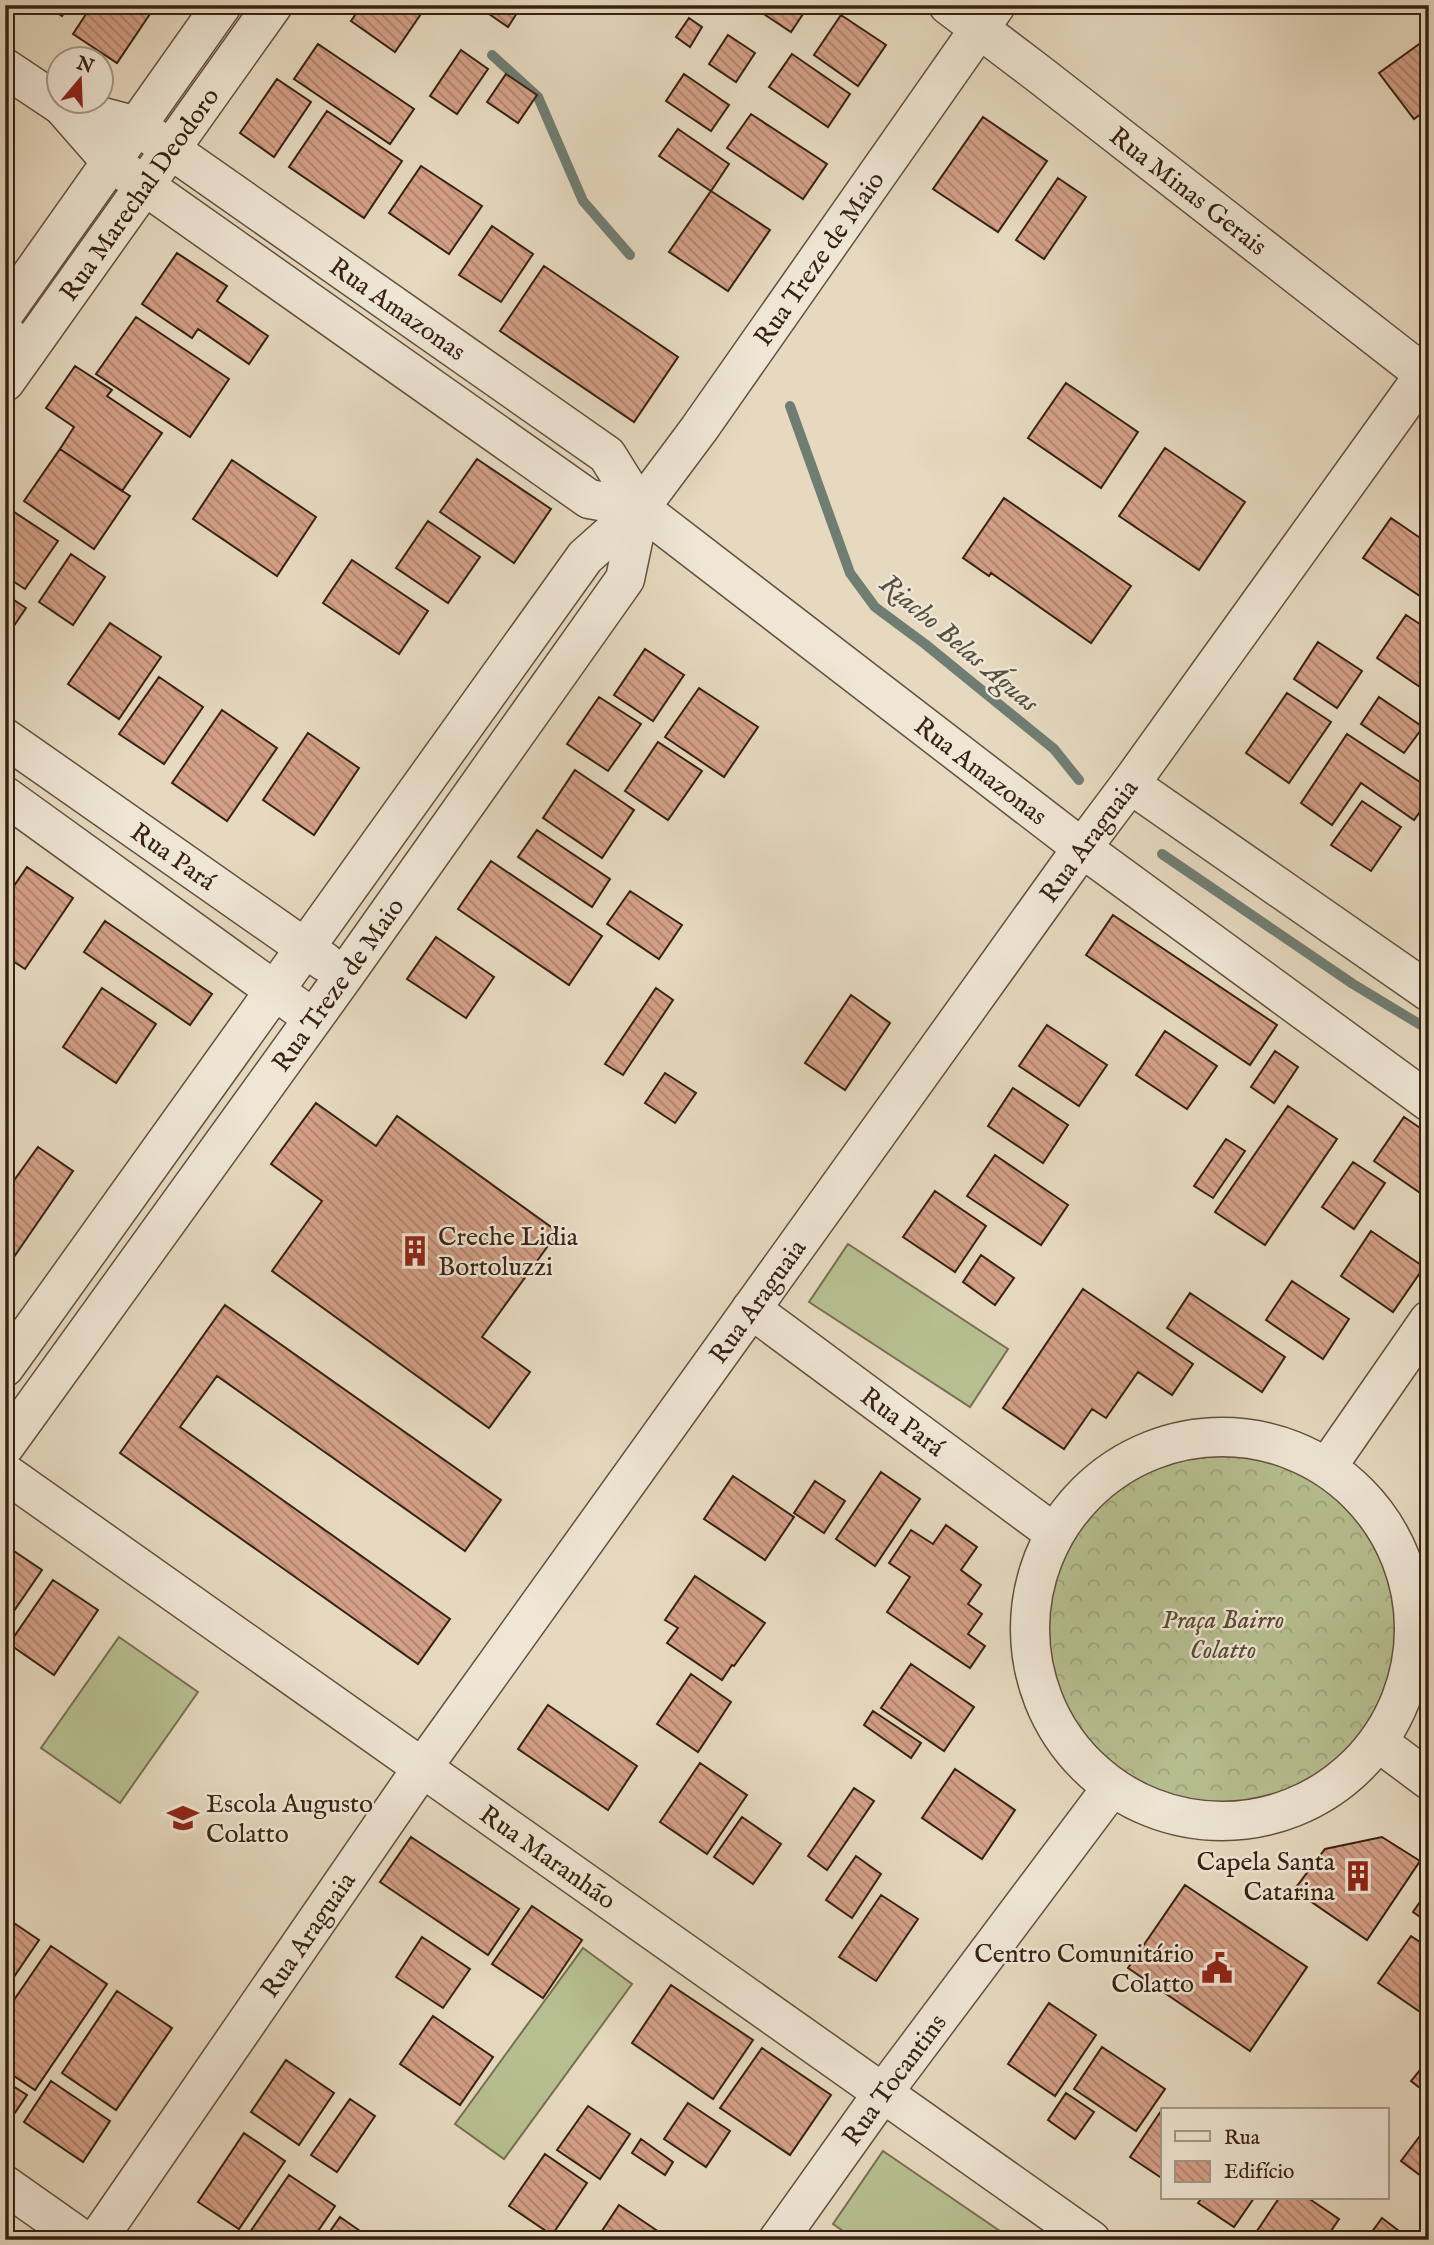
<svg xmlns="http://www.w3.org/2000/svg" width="1434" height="2245" viewBox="0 0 1434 2245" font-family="'IM FELL English',serif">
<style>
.grass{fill:#b7bf90;stroke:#777052;stroke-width:2}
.park{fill:url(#park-crowns);stroke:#777052;stroke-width:2}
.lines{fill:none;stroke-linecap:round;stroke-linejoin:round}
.stream{stroke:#707d72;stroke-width:10}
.building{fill:url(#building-back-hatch);stroke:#372213;stroke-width:2}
.minor-casing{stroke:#63503e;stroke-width:41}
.tertiary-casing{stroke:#63503e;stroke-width:41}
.minor{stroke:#efe6d5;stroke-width:38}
.tertiary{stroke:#efe6d5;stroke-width:38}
.labels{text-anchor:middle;stroke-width:5;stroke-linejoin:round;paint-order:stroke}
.street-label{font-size:26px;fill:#372213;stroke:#efe6d5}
.poi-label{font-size:26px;fill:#372213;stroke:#efe6d5;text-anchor:start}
.park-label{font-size:26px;font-style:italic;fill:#574932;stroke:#efe6d5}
.water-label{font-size:28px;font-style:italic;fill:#545042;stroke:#efe6d5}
</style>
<defs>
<pattern id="park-crowns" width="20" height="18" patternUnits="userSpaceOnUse" patternTransform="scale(1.75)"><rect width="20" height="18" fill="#b7bf90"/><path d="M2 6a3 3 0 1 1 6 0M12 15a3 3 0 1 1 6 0" fill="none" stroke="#9ea47b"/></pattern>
<pattern id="building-back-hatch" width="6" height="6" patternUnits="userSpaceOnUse" patternTransform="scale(1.75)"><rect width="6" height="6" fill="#d4a087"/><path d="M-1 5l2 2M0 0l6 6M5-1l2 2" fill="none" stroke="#ad826d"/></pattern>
</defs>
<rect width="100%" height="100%" fill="#e6d9bf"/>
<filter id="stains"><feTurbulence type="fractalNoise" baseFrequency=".00286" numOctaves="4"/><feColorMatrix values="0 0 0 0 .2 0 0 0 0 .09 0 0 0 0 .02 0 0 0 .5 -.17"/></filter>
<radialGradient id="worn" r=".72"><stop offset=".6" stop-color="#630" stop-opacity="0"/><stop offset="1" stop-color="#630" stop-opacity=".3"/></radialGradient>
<path class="grass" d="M848,1244L1008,1349L970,1407L809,1302Z
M119,1637L198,1692L120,1803L41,1748Z
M583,1948L632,1984L504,2159L455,2124Z
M883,2151L1013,2240H856L833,2224Z"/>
<path class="park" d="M1046 1633a177 177 0 1 1 354 0a177 177 0 1 1-354 0Z"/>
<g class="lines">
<path class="stream" d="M492,55L538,97L583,201L630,255
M790,406L850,573L875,607L925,644L1054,749L1079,780
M1162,854L1353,984L1429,1030"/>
</g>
<path class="building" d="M46,5H69L62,16Z
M92,5H156L117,63L73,34Z
M362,5H427L395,52L351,21Z
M476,5H522L508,27Z
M750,5H809L791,32Z
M841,15L886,45L858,86L814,55Z
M689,18L702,27L690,47L676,37Z
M728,35L755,53L736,82L709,64Z
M1429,37V108L1414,119L1379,73Z
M318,44L414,109L390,144L294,79Z
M461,50L488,69L457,114L430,96Z
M792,54L850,94L828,127L769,87Z
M506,74L537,95L518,123L487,102Z
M684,74L729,105L711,131L666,101Z
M277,79L311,102L274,157L240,133Z
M327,111L402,161L364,218L289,167Z
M751,114L827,164L803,199L727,148Z
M983,117L1047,161L998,232L933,189Z
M678,129L729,164L711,191L659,156Z
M421,166L482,206L449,254L389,213Z
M1058,178L1086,197L1044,259L1016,240Z
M711,191L770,230L728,291L669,252Z
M492,226L533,254L501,302L459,275Z
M177,253L227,286L217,301L268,336L249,364L198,329L192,338L142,304Z
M544,266L678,357L634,422L500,331Z
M136,317L229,379L190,437L96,374Z
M75,366L112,390L107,396L162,433L122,491L60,449L74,427L46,408Z
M1066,383L1138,432L1101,488L1028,438Z
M1165,448L1245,502L1199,570L1119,516Z
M60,449L130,496L94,549L24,501Z
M477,459L551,509L514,563L440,512Z
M232,460L316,517L277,576L193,519Z
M1004,498L1131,586L1091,643L991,573L989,576L963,558Z
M5,506L58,541L25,589L5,576Z
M1391,518L1429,544V589L1423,598L1363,558Z
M428,521L480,557L448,603L396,568Z
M71,554L105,577L73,625L39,602Z
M352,560L428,611L399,654L323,603Z
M5,594L26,608L5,639Z
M1406,615L1429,630V693L1377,658Z
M110,623L161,657L119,719L68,684Z
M1318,642L1362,671L1337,708L1294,679Z
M645,649L684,675L653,721L614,695Z
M159,677L203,707L164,764L119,734Z
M699,688L758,727L724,777L665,737Z
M1287,693L1331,722L1289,783L1246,753Z
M599,697L641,724L608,771L567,744Z
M1379,697L1423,727L1404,753L1361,724Z
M222,710L277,748L227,821L172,783Z
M308,733L359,768L314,835L263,800Z
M1347,734L1429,788V799L1414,820L1361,783L1332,825L1301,803Z
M658,742L702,771L668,820L625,791Z
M575,770L634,810L602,858L543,818Z
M1362,801L1401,827L1371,871L1331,845Z
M537,830L610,879L592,907L518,857Z
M491,861L602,936L569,985L458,909Z
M27,867L73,898L25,969L5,956V899Z
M630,891L682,925L659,959L607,924Z
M1113,915L1277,1025L1250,1065L1086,955Z
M105,921L212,994L190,1025L84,952Z
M436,937L494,977L466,1018L407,979Z
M102,988L156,1024L116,1083L63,1047Z
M656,988L673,1000L623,1075L605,1064Z
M851,995L890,1023L845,1090L805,1063Z
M1047,1025L1107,1065L1079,1106L1019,1066Z
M1165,1031L1217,1066L1187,1109L1136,1075Z
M1275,1051L1298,1067L1274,1103L1251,1087Z
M665,1073L696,1093L675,1123L645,1103Z
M1013,1088L1068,1125L1043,1163L988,1126Z
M316,1103L376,1146L397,1116L558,1232L482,1337L530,1372L489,1428L272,1271L322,1201L271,1164Z
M1288,1106L1337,1139L1265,1245L1215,1212Z
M1404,1117L1429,1134V1199L1374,1161Z
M1226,1139L1245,1151L1213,1198L1194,1186Z
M38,1147L73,1171L5,1270V1193Z
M995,1155L1068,1205L1041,1245L967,1196Z
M1353,1162L1385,1183L1354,1229L1322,1207Z
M935,1191L986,1226L955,1272L903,1237Z
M1371,1231L1424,1267L1393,1312L1341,1276Z
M981,1255L1014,1278L995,1305L963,1282Z
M1292,1281L1349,1319L1323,1359L1266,1320Z
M1083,1289L1193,1364L1172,1395L1138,1372L1106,1418L1092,1409L1064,1449L1003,1408Z
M1190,1293L1285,1357L1262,1392L1167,1328Z
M225,1305L501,1500L465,1551L217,1376L180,1427L450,1619L418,1664L120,1453Z
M881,1472L920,1499L875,1566L836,1539Z
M733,1476L794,1517L765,1560L704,1519Z
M815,1481L845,1501L824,1533L794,1513Z
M946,1525L977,1547L961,1570L981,1585L968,1604L982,1614L968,1634L985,1646L970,1668L887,1612L910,1577L889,1563L911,1530L933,1544Z
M5,1545L42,1570L5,1624Z
M695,1576L765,1623L734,1666L732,1665L722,1680L667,1643L678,1628L665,1620Z
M53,1580L98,1610L54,1675L9,1644Z
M911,1664L974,1707L944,1751L881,1708Z
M691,1674L731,1702L698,1752L657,1724Z
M548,1705L637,1766L608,1810L518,1749Z
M873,1711L921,1743L911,1758L864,1725Z
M700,1763L747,1795L707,1854L660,1822Z
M955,1769L1015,1810L982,1859L922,1818Z
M854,1788L874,1801L827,1870L808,1856Z
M5,1816L12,1821L5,1831Z
M742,1817L781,1844L753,1884L714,1857Z
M411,1837L519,1909L488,1955L380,1882Z
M1382,1837L1420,1861L1367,1940L1294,1890L1325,1849Z
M856,1856L881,1874L852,1918L826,1900Z
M1185,1885L1307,1967L1250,2051L1128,1968Z
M1429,1889V1923L1413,1912Z
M881,1895L918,1919L876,1981L839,1957Z
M532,1906L582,1940L543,1998L492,1964Z
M5,1917L39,1940L5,1990Z
M1411,1936L1429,1948V2018L1378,1983Z
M422,1937L470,1969L443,2008L396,1977Z
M51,1946L107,1984L35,2090L5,2070V2013Z
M671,1985L753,2040L713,2099L632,2043Z
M117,1991L172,2028L116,2110L62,2073Z
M1049,2003L1096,2035L1055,2096L1008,2064Z
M433,2016L493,2057L460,2105L400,2064Z
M1102,2047L1165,2089L1136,2131L1074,2089Z
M762,2048L831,2095L790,2155L720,2108Z
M1429,2059V2095L1411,2081Z
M286,2060L334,2093L299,2145L251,2112Z
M5,2081L27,2095L14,2114L5,2108Z
M51,2081L110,2121L83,2162L24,2122Z
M1066,2093L1094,2112L1075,2139L1048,2120Z
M350,2099L375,2116L337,2172L311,2155Z
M688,2103L730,2131L706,2167L664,2139Z
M588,2106L630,2134L600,2179L557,2150Z
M1161,2111L1163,2112V2179L1130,2157Z
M1429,2124V2182L1401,2161Z
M244,2133L285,2161L239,2229L198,2202Z
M641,2139L673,2162L665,2175L632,2153Z
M545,2154L587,2183L552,2235L509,2206Z
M289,2175L335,2206L312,2240H255L248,2235Z
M1202,2198H1254L1234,2227L1198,2203Z
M1279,2198H1308L1339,2219L1325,2240H1251Z
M619,2205L671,2240H596Z
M340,2217L373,2240H324Z
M1382,2218L1411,2240H1366Z"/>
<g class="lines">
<defs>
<g id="minor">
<path id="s1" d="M948,5L1039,74L1429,378"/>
<path d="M5,68L62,106L111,162L589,499L640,508"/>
<path id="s2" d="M62,106L137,126L607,455L640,508L1082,848L1429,1102"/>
<path d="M5,334L27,351"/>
<path id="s3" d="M5,738L325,962"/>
<path d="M1130,784L1429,992"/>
<path d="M5,796L296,1006"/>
<path id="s4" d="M751,1309L1054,1533"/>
<path id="s5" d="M5,1367L585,557L640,508L699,429L996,5"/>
<circle cx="1222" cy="1629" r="192"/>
<path id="s6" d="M5,1446L344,976L625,579L640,508"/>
<path d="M1327,1467L1429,1320"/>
<path d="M1378,1742L1429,1780"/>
<path d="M5,2185L83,2240"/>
<path id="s7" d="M778,2240L882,2094L1112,1787"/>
</g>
<g id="tertiary">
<path d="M5,312L222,5"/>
<path id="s8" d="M5,382L273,5"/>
<path id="s9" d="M5,1473L1091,2240"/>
<path id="s10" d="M97,2240L422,1768L1082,848L1130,784L1429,368"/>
</g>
</defs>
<use href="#minor" class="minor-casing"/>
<use href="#tertiary" class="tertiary-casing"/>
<use href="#minor" class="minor"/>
<use href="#tertiary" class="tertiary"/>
</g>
<defs>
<symbol id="building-bare" viewBox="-9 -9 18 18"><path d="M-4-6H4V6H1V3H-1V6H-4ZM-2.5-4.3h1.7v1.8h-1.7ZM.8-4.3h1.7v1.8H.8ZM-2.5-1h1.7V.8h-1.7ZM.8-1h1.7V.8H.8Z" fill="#8f2418" stroke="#efe6d5" stroke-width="2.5" paint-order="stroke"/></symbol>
<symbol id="school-bare" viewBox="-9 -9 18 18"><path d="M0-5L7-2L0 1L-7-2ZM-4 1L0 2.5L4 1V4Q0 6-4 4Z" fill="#8f2418" stroke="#efe6d5" stroke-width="2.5" paint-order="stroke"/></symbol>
<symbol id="civic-bare" viewBox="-9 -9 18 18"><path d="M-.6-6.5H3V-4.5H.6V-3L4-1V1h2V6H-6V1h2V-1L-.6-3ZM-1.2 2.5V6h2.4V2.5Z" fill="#8f2418" stroke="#efe6d5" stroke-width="2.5" paint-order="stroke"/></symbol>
</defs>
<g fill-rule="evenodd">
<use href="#building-bare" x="393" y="1229" width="44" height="44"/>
<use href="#school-bare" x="161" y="1796" width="44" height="44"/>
<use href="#building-bare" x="1336" y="1854" width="44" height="44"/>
<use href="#civic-bare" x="1195" y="1946" width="44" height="44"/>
</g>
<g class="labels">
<g class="street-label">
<text dy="9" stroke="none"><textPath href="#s1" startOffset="304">Rua Minas Gerais</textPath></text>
<text dy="9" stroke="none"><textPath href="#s8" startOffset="231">Rua Marechal Deodoro</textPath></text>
<text dy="9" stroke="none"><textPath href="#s5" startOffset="1377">Rua Treze de Maio</textPath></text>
<text dy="9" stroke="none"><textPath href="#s2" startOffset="396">Rua Amazonas</textPath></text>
<text dy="9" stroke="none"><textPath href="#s2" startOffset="1144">Rua Amazonas</textPath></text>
<text dy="9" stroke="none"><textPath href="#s10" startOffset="1715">Rua Araguaia</textPath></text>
<text dy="9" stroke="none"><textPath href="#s3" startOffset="206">Rua Pará</textPath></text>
<text dy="9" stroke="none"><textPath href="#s6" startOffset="569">Rua Treze de Maio</textPath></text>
<text dy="9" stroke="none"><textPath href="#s10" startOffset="1148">Rua Araguaia</textPath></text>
<text dy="9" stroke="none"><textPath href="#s4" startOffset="189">Rua Pará</textPath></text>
<text dy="9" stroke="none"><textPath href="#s9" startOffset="665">Rua Maranhão</textPath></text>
<text dy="9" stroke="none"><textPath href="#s10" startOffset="371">Rua Araguaia</textPath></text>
<text dy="9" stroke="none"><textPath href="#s7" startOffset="198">Rua Tocantins</textPath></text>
</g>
<g class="poi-label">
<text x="438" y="1245">Creche Lidia<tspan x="438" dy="30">Bortoluzzi</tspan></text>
<text x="206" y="1812">Escola Augusto<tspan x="206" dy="30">Colatto</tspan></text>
<text x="1335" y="1870" text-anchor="end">Capela Santa<tspan x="1335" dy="30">Catarina</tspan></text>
<text x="1194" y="1962" text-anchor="end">Centro Comunitário<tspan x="1194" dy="30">Colatto</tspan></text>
</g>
<g class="park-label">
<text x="1223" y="1628">Praça Bairro<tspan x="1223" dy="30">Colatto</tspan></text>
</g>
<g class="water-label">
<text transform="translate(960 642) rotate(40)" y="10">Riacho Belas Águas</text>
</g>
</g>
<rect width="1434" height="2245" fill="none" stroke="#e6d9bf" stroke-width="28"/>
<rect x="7" y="7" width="1420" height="2231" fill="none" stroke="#372213" stroke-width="3.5"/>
<rect x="14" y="14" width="1406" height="2217" fill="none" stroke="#372213" stroke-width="2"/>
<rect x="1161" y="2108" width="228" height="91" fill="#efe6d5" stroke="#a59887" stroke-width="2"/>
<rect x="1175" y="2131" width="35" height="10" fill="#efe6d5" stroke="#a59887" stroke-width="2"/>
<text x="1224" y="2144" font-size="21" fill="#372213">Rua</text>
<rect x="1175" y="2161" width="35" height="21" fill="url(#building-back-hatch)" stroke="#a59887" stroke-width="2"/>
<text x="1224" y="2178" font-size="21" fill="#372213">Edifício</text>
<g transform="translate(80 80) rotate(19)"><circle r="33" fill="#efe6d5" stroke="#a59887" stroke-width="2"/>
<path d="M0-5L12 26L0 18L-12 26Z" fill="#8f2418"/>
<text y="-10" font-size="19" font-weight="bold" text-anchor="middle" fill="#372213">N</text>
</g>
<rect width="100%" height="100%" filter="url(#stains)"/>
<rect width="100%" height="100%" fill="url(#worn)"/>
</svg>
